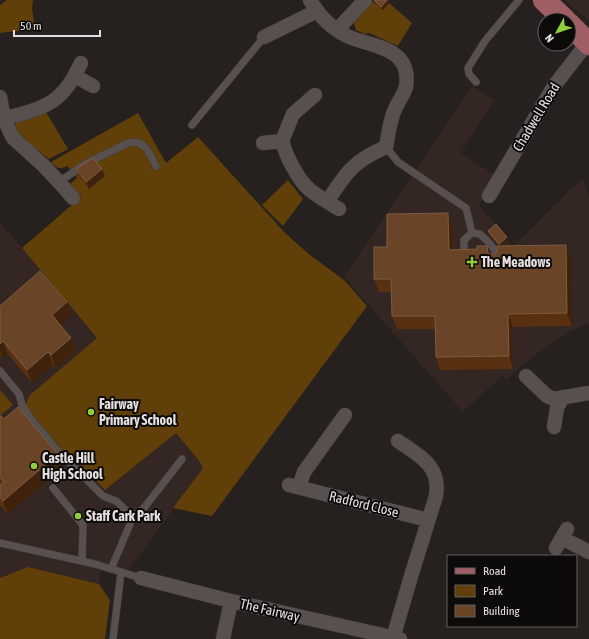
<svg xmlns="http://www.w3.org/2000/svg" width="589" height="639" viewBox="0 0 589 639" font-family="'Asap Condensed',sans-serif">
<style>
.built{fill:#332623}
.green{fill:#613f09}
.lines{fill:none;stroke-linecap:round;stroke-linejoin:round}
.service-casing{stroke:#423c3b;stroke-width:8}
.minor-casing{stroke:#423c3b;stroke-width:15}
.primary-casing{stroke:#423c3b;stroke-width:23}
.service{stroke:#58504e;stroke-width:7}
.minor{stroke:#58504e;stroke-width:14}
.primary{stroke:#a05e64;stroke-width:22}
.wall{fill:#5a3110}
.shaded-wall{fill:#3f220c}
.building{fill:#694426;stroke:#7c5c43}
.poi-dot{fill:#92cd3e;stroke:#0d0a0a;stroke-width:1.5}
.labels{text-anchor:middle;stroke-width:4;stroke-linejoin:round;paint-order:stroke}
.street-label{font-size:14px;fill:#e4dfde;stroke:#0d0a0a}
.poi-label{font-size:14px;font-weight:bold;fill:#e4dfde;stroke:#0d0a0a;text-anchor:start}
</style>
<rect width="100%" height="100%" fill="#26201e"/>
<path class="built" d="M564,0H589V21Z
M472,86L495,100L461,153L495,175L479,205L513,246L583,178L589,198V323L571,331L553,342L530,359L507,380L502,376L463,412L344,277Z
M0,222L200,462L203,468L126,574L102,566L99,584L28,567L0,578Z"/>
<path class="green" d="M7,0H33L32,9L35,29L0,33V5Z
M372,1L383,10L389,3L412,23L398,46L369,33L365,34L356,30L354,24L356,18Z
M46,112L68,149L49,159L24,140L14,128L17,121Z
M138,113L166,163L198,137L285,233L310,255L344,280L367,306L212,516L173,508L203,468L200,462L176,433L105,490L84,468L60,448L28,411L26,404L30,395L97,338L22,248L81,197L70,184L77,178L67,166C60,170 56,168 51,162Z
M288,180L303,199L283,226L262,205Z
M0,390L13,405L1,415L0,414Z
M28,567L99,584L110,600L105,639H0V578Z"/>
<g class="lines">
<defs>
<path id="service" d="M476,82L469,74L468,68L485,41L519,0
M192,125L264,37
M386,147L398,162L466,208L472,233L464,240V250
M59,182L85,164L128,143C145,139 149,153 156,166
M472,233L480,234C490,244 496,247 497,262
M0,371L19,394L22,405L31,419L58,451L103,496L116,501L133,517L111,569
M53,488L83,525L82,561
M133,517L144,508L182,459
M0,543L95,564L141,578
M113,639L121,572"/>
<path id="minor" d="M310,0C319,16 332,29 349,37C375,47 412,48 406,87C404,94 398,102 395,109C390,120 388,135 386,147C353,161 346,173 327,202
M337,30L365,0
M264,37L317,11
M75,76L93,86
M0,97L4,119L13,138L43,165L59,182L73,198
M4,119C23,113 47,109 61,94C70,86 76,73 81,63
M282,141L293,114L315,95
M263,143L282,141C286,156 298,180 310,190C319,197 329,203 339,209
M489,196L554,86L588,42
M526,376L547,396L554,399L589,393
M554,427L557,408L563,397
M289,485L428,520
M299,487L304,472L345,415
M562,538L589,552
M556,548L567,529
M141,578L231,601L400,639
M393,638L412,573L436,496C441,466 420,456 398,441
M223,639L231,601"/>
<path id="primary" d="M544,0L565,20
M569,24L589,44"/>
</defs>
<use href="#service" class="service-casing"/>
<use href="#minor" class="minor-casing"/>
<use href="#primary" class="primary-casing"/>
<use href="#service" class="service"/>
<use href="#minor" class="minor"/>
<use href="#primary" class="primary"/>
</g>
<path class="wall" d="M374,0H388L389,3L383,10L375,4Z
M76,169L105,176L89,189L78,175Z
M453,226L454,249L489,253L492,255L497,252L499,246L489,234L488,231L508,241L502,246L571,258L572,326L513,327V369L440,370L436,357L435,329H397L392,316V292H379L374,279L387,247Z
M0,306L72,315L60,325L71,338L76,351L56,368L53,365L32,383L8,354L3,358L0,355Z
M0,415L4,419L63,467L8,514L0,505Z"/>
<path class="shaded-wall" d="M387,0H388L389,3L383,10L381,7Z
M102,169L105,176L89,189L86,182Z
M448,213L453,226L454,263L449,250Z
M507,237L508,241L500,247L499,244Z
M566,245L571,258L572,326L567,313Z
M67,302L72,315L57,328L52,315Z
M508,314L513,327V369L509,356Z
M71,338L76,351L56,368L51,355Z
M3,341L8,354L3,358L0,351V344Z
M48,352L53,365L32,383L27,370Z
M58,454L63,467L8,514L3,501Z"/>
<path class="building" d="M374,0H387L381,7Z
M93,158L102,169L86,182L76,169Z
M448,213L449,250L477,249V246H487L488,253L492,255L497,252V246L566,245L567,313L508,314L509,356L436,357L435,316H392L391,279H374V247H387V214Z
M496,224L507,237L499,244L488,231Z
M40,271L67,302L52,315L71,338L51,355L48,352L27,370L3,341L0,344V306Z
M18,407L58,454L3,501L0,497V485L4,482L0,477V415L4,419Z"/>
<g class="poi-dot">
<path d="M470 256h4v4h4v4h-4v4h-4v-4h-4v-4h4z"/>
<circle cx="91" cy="412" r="4"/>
<circle cx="34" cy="466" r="4"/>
<circle cx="78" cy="516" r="4"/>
</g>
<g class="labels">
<g class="street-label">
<text transform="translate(536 117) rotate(-59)" y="5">Chadwell Road</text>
<text transform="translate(364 504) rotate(14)" y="5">Radford Close</text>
<text transform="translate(270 610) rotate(13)" y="5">The Fairway</text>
</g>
<g class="poi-label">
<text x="481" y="267">The Meadows</text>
<text x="99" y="409">Fairway<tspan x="99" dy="16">Primary School</tspan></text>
<text x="42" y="463">Castle Hill<tspan x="42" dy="16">High School</tspan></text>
<text x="86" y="521">Staff Cark Park</text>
</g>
</g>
<rect x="447" y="555" width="130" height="72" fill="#0d0a0a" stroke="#635f5f"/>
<rect x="455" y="568" width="20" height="6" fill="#a05e64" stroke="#635f5f"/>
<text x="483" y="575" font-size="12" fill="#e4dfde">Road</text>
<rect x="455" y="585" width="20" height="12" fill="#613f09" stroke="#635f5f"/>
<text x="483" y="595" font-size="12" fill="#e4dfde">Park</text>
<rect x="455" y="605" width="20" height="12" fill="#694426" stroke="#635f5f"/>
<text x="483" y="615" font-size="12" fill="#e4dfde">Building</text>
<g transform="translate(557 32) rotate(230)"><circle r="19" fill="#0d0a0a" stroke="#635f5f"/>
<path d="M0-3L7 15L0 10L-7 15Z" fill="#92cd3e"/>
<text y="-6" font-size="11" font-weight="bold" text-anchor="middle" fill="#e4dfde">N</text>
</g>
<path d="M14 30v6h86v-6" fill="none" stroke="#e4dfde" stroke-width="2"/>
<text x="20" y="30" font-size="12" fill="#e4dfde" stroke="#0d0a0a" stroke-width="3" paint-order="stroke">50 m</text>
</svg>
